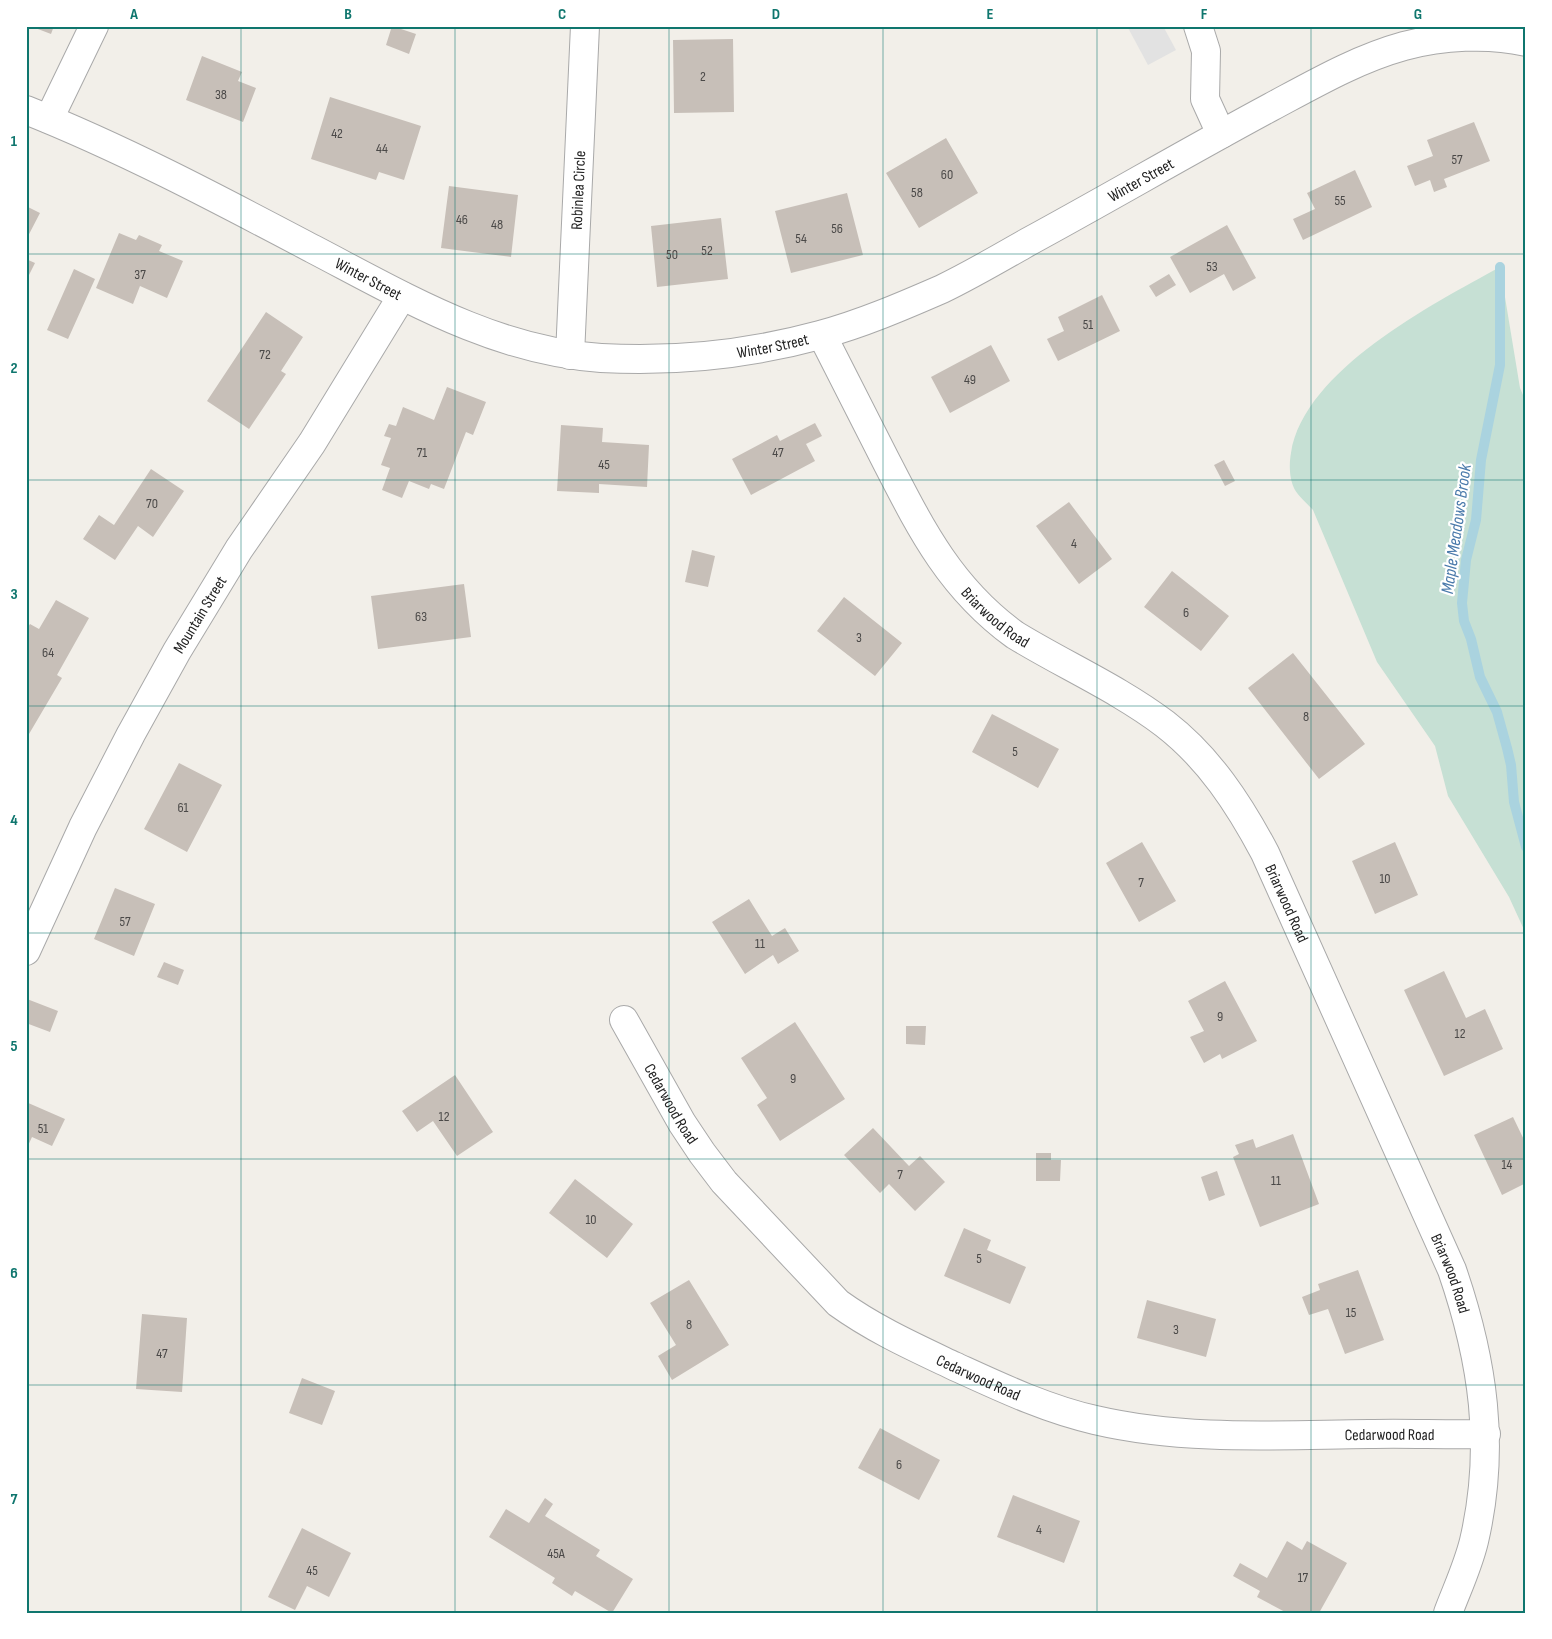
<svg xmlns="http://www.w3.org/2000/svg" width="1552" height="1639" viewBox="0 0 1552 1639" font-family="'Sofia Sans Condensed',sans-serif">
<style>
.wetland{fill:#c6e0d4}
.parking{fill:#e2e2e2}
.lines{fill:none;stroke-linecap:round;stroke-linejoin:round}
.stream{stroke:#aad3df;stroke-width:10}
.building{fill:#c7bfb8}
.minor-casing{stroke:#a9a9a9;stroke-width:30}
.minor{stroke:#fff;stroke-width:28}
.grid{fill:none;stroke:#0f766e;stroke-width:1;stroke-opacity:0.55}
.labels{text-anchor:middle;stroke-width:4.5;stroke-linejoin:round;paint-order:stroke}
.number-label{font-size:14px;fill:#4b4948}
.street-label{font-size:16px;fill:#222;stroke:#fff}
.water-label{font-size:18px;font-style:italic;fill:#4a7aab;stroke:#fff}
.neatline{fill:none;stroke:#0f766e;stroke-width:2}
.grid-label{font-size:16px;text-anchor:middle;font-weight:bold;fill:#0f766e}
</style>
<rect width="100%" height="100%" fill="#f2efe9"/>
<path class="wetland" d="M1500,267L1520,388L1526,402V934L1509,897L1448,796L1435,746L1377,662L1313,510C1307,503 1299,497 1295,490C1289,479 1289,464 1291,453C1304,370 1433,304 1500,267Z"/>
<path class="parking" d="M1127,26H1163L1176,50L1148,65Z"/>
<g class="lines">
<path class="stream" d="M1500,267V365L1481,460L1476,520L1466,560L1462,603L1464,621L1471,639L1480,677L1497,712L1507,748L1511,765L1514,802L1526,847"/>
</g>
<path class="building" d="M30,26H54L51,34Z
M392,26L416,34L409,54L386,45Z
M733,39L734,112L674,113L673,40Z
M202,56L242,72L238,81L256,88L243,122L186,100Z
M330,97L421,126L404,180L379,172L376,180L311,159Z
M1474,122L1490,161L1444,179L1447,187L1434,192L1430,180L1415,186L1407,166L1433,156L1427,140Z
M946,138L978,193L919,228L886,173Z
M1355,170L1372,207L1303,240L1293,219L1315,209L1307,193Z
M449,186L518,195L511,257L441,248Z
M847,193L863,255L791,273L775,211Z
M26,206L40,213L26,240Z
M721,218L728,279L657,287L651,226Z
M1227,225L1256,278L1233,291L1224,274L1190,293L1170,257Z
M119,233L136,240L139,235L162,245L159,251L183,261L167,298L140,286L133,304L96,288Z
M26,259L35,263L26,281Z
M74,269L95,279L68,339L47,330Z
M1169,274L1176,285L1156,297L1149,286Z
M1102,295L1120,331L1058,361L1047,339L1064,331L1058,317Z
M266,312L303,337L281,371L286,374L249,429L207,401Z
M991,345L1010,381L950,413L931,377Z
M447,387L486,402L473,435L466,432L444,489L431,484L429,489L409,481L402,498L382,490L390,468L381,465L391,438L384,436L389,424L396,426L403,407L434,420Z
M815,423L822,436L806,444L815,461L751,495L732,459L777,435L780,441Z
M561,425L603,428L602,442L649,445L647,487L599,484V493L557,491Z
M1224,460L1235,481L1225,486L1214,465Z
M151,469L184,491L153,537L138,526L115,560L83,539L99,515L114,525Z
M1069,502L1112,559L1079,584L1036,526Z
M692,550L715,556L708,587L685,582Z
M1172,571L1229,616L1201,651L1144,607Z
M464,584L471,637L378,649L371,596Z
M844,597L902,643L875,676L817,631Z
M56,600L89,618L57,675L62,678L29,734L26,732V630L30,624L39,629Z
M1293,653L1365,744L1319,779L1248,688Z
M992,714L1059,749L1038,788L972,752Z
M179,763L222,785L187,852L144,829Z
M1142,842L1176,901L1139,922L1106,863Z
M1395,842L1418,895L1375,914L1352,861Z
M115,888L155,904L134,956L94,939Z
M749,899L772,936L785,928L799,951L778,964L773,955L745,974L712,922Z
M164,962L184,970L178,985L157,977Z
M1444,971L1466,1018L1485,1009L1503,1049L1444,1076L1404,990Z
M1225,981L1257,1041L1222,1059L1220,1054L1204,1063L1190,1037L1204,1031L1188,1001Z
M27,999L58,1011L50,1032L26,1023Z
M795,1022L845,1099L780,1141L757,1105L767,1098L741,1058Z
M906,1026H926L925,1045L906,1044Z
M455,1075L493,1132L457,1156L433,1121L417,1132L402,1111Z
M26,1102L65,1119L52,1146L32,1137L26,1150Z
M1513,1117L1526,1144V1183L1502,1195L1474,1135Z
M873,1128L909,1166L920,1156L945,1182L915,1211L889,1184L880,1193L844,1155Z
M1293,1134L1319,1204L1260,1227L1233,1157L1239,1154L1235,1145L1253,1139L1256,1148Z
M1036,1153H1051V1160H1061L1060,1181H1036Z
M1217,1171L1225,1195L1209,1201L1201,1177Z
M575,1179L633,1224L607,1258L549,1213Z
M964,1228L991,1240L987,1250L1026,1267L1010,1304L944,1276Z
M1358,1270L1384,1340L1345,1354L1328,1309L1309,1315L1302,1297L1320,1290L1318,1284Z
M689,1280L729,1345L672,1380L658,1356L676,1345L650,1303Z
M1147,1300L1216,1319L1206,1357L1137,1338Z
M142,1314L187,1318L182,1392L136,1389Z
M302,1378L335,1391L322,1425L289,1413Z
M880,1428L940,1460L919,1500L858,1468Z
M1013,1495L1080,1521L1064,1563L997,1537Z
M545,1498L553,1504L545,1516L600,1550L596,1556L633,1579L612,1613L575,1591L572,1596L552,1583L555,1578L489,1537L506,1509L529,1523Z
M302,1528L351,1553L329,1597L307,1586L295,1610L268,1597Z
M1287,1541L1302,1550L1307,1541L1347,1563L1319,1613H1287L1257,1597L1260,1591L1233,1576L1240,1563L1267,1578Z"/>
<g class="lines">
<defs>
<g id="minor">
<path d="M1198,26L1206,51L1205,99L1221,134"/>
<path id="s1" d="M26,110C124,149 220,200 313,249C405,297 495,351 601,358C673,362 750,354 820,335C861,324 903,306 942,289C971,275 1000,258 1028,242C1109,198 1189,151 1271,107C1314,84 1357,59 1404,46C1442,36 1488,33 1526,42"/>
<path d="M49,119L94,26"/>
<path id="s2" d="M822,335C842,375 863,416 884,457C920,527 949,587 1015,635C1064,665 1119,689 1165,724C1209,758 1239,804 1265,853L1452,1270C1483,1360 1496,1447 1474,1541C1468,1566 1457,1589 1448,1613"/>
<path id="s3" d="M570,355L585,26"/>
<path id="s4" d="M26,951L83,827L131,734L177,651L239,549L312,443L402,296"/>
<path id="s5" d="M624,1020L682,1123L702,1153L724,1182L838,1303C874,1329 914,1347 954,1366C1000,1387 1046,1409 1095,1420C1185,1441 1277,1435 1369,1434C1408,1433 1447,1435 1486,1434"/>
</g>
</defs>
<use href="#minor" class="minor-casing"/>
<use href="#minor" class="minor"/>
</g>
<path class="grid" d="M241,26V1613M455,26V1613M669,26V1613M883,26V1613M1097,26V1613M1311,26V1613M26,254H1526M26,480H1526M26,706H1526M26,933H1526M26,1159H1526M26,1385H1526"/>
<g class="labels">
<g class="number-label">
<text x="703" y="81">2</text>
<text x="221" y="99">38</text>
<text x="337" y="138">42</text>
<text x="382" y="153">44</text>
<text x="1457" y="164">57</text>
<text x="947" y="179">60</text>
<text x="917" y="197">58</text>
<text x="1340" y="205">55</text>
<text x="462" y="224">46</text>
<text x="497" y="229">48</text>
<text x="837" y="233">56</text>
<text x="801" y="243">54</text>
<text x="707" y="255">52</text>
<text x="672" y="259">50</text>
<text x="1212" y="271">53</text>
<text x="140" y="279">37</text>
<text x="1088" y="329">51</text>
<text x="265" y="359">72</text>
<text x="970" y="384">49</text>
<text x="422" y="457">71</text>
<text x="778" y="457">47</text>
<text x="604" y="469">45</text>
<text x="152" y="508">70</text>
<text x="1074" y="548">4</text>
<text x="1186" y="617">6</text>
<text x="421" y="621">63</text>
<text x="859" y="642">3</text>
<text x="48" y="657">64</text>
<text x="1306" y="721">8</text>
<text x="1015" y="756">5</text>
<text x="183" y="812">61</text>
<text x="1385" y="883">10</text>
<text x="1141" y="887">7</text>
<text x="125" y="926">57</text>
<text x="760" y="948">11</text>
<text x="1220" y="1021">9</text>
<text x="1460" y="1038">12</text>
<text x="793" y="1083">9</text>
<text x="444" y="1121">12</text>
<text x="43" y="1133">51</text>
<text x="1507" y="1169">14</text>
<text x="900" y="1179">7</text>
<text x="1276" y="1185">11</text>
<text x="591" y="1224">10</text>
<text x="979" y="1263">5</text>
<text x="1351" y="1317">15</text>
<text x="689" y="1329">8</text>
<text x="1176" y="1334">3</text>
<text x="162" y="1358">47</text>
<text x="899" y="1469">6</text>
<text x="1039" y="1534">4</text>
<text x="556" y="1558">45A</text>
<text x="312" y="1575">45</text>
<text x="1303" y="1582">17</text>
</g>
<g class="street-label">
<text dy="6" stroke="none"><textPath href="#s1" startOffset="1208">Winter Street</textPath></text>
<text dy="6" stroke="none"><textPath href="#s3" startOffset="165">Robinlea Circle</textPath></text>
<text dy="6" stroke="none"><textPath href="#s1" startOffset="382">Winter Street</textPath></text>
<text dy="6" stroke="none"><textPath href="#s1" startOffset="802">Winter Street</textPath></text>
<text dy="6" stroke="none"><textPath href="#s4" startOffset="379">Mountain Street</textPath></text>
<text dy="6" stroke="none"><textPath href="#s2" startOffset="334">Briarwood Road</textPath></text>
<text dy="6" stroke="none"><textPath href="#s2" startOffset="754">Briarwood Road</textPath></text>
<text dy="6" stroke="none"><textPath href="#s5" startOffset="96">Cedarwood Road</textPath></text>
<text dy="6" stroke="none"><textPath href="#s2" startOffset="1159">Briarwood Road</textPath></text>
<text dy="6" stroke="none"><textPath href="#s5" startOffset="516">Cedarwood Road</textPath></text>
<text dy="6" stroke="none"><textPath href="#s5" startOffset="936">Cedarwood Road</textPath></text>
</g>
<g class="water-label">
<text transform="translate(1456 529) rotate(-82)" y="6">Maple Meadows Brook</text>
</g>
</g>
<rect width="1552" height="1639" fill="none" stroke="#ffffff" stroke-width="55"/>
<rect x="28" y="28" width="1496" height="1584" class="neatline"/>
<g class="grid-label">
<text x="134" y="19">A</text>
<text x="348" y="19">B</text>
<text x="562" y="19">C</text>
<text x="776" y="19">D</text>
<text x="990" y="19">E</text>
<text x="1204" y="19">F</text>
<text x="1418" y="19">G</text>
<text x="14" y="146">1</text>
<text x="14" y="373">2</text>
<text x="14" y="599">3</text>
<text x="14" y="825">4</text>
<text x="14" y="1051">5</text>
<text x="14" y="1278">6</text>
<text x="14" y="1504">7</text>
</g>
</svg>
